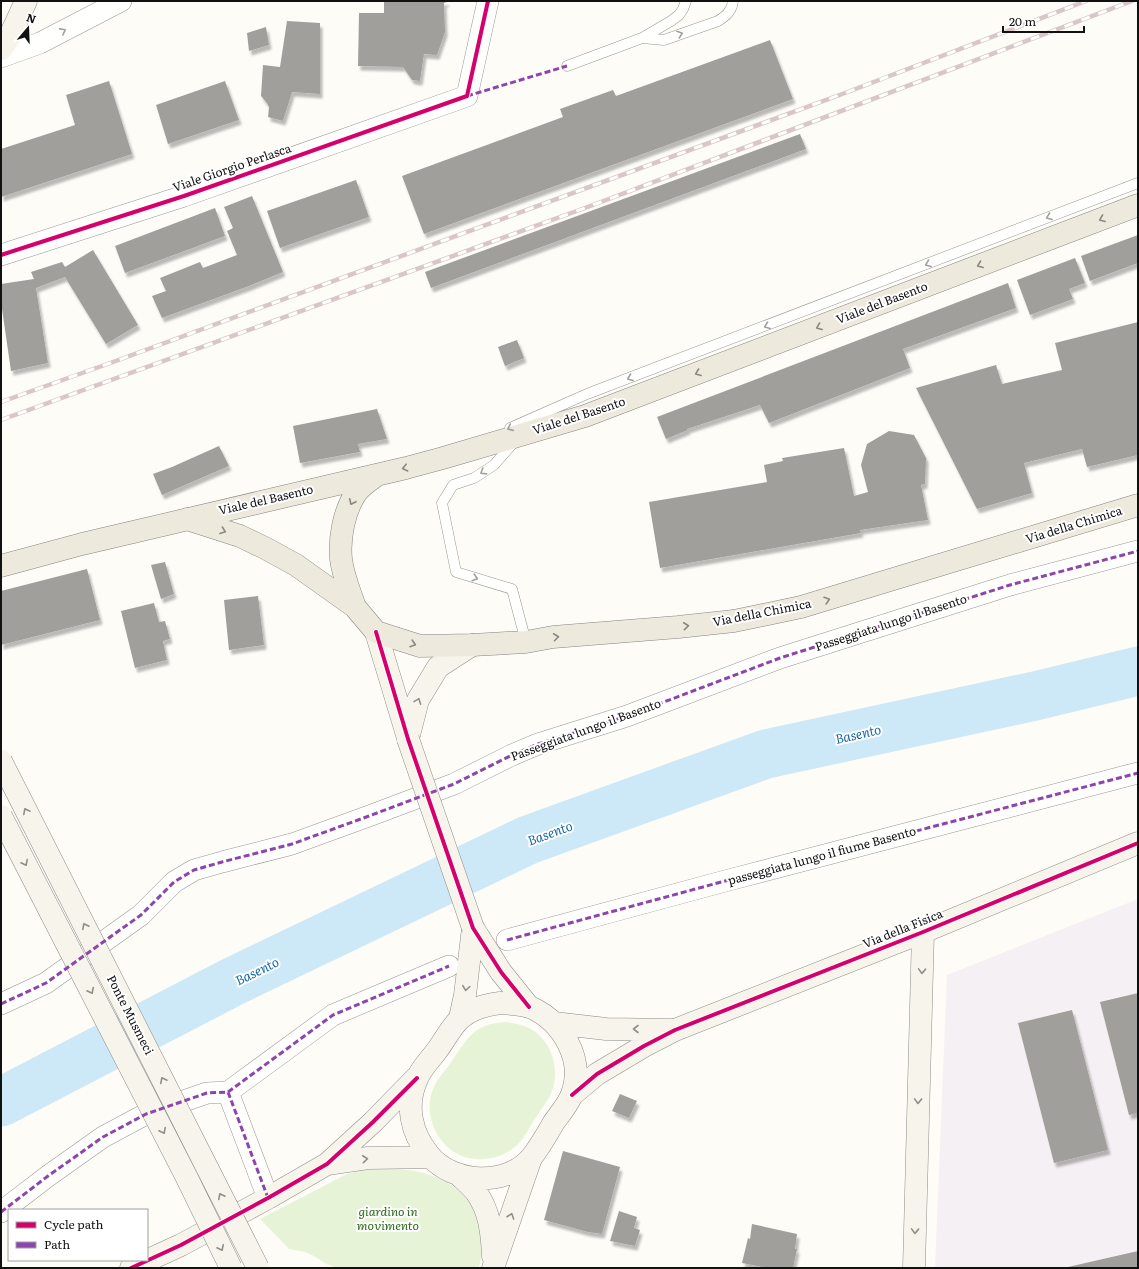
<svg xmlns="http://www.w3.org/2000/svg" width="1139" height="1269" viewBox="0 0 1139 1269" font-family="Literata,serif">
<style>
.industrial{fill:#f5f0f3}
.green{fill:#e7f3d7}
.lines{fill:none;stroke-linecap:round;stroke-linejoin:round}
.river{stroke:#cde8f7;stroke-width:49}
.building{fill:#a19f9c;filter:url(#shadow)}
.lane-casing{stroke:#979795;stroke-width:11}
.street-casing{stroke:#979795;stroke-width:22}
.secondary-casing{stroke:#8e8d8b;stroke-width:23}
.primary-casing{stroke:#858482;stroke-width:23}
.lane{stroke:#fffffe;stroke-width:10}
.street{stroke:#fffffe;stroke-width:21}
.secondary{stroke:#f6f4eb;stroke-width:22}
.primary{stroke:#ede9dc;stroke-width:22}
.rail-casing{stroke:#d9c6c7;stroke-width:4.5}
.rail{stroke:#fff;stroke-width:3;stroke-dasharray:9;stroke-linecap:butt}
.secondary-bridge-casing{stroke:#8e8d8b;stroke-width:23;stroke-linecap:butt}
.secondary-bridge{stroke:#f6f4eb;stroke-width:22}
.quiet{stroke:#8e44ad;stroke-width:3;stroke-dasharray:6 3;stroke-linecap:butt}
.cycleway-casing{stroke:#fff;stroke-width:6}
.cycleway{stroke:#d6006c;stroke-width:4}
.oneway{stroke:#a0a09f}
.oneway2{stroke:#8a8881}
.oneway3{stroke:#8f8e89}
.labels{text-anchor:middle;stroke-width:4;stroke-linejoin:round;paint-order:stroke}
.street-label{font-size:12px;fill:#111;stroke:#fff}
.park-label{font-size:12px;font-style:italic;fill:#2f6b1f;stroke:#fff}
.water-label{font-size:13px;font-style:italic;fill:#1768a6;stroke:#fff}
</style>
<defs>
<filter id="shadow"><feDropShadow dx="2.5" dy="4.5" stdDeviation="1" flood-color="#0004"/></filter>
</defs>
<rect width="100%" height="100%" fill="#fdfcf7"/>
<path class="industrial" d="M1138,899V1268H935L947,975Z"/>
<path class="green" d="M506,1022C514,1023 522,1025 529,1028C552,1040 560,1069 552,1091C549,1100 541,1109 536,1117C531,1125 526,1135 520,1142C503,1161 471,1165 451,1150C432,1135 423,1107 435,1085C439,1077 446,1070 451,1062C469,1037 473,1024 506,1022Z
M378,1168C410,1168 447,1173 468,1201C472,1206 477,1213 479,1219C480,1223 480,1228 480,1232C482,1244 484,1256 478,1268H337L326,1264L314,1256L305,1252L289,1249L260,1219L345,1175L361,1170Z"/>
<g class="lines">
<path class="river" d="M1,1102L232,982L528,840L766,754L1035,696L1138,671"/>
</g>
<path class="building" d="M384,1H447V2L444,3L445,32L437,55L424,54L420,81L412,80L403,67L358,66L359,13H384Z
M287,21L320,23V94L292,92L283,121L268,117L269,107L267,103L261,96L263,65L280,67Z
M266,27L269,45L249,51L247,33Z
M770,40L793,99L424,234L402,176L563,117L560,109L613,90L616,96Z
M109,81L132,154L1,197V149L75,125L66,95Z
M225,81L239,120L168,144L156,105Z
M800,134L806,149L431,288L425,272Z
M356,180L369,217L280,248L267,211Z
M252,196L283,272L249,286L162,318L152,296L166,291L160,278L200,262L203,268L237,255L227,231L233,228L224,207Z
M215,208L225,236L125,273L115,246Z
M1138,235V263L1090,281L1081,256Z
M93,250L138,325L106,344L65,277L36,288L48,363L11,371L1,302V284L34,279L31,272L62,262L65,267Z
M1075,258L1085,283L1069,289L1073,299L1030,315L1017,280Z
M1008,283L1016,308L903,349L910,368L769,423L760,405L687,429L688,430L666,439L657,417Z
M1138,322V455L1087,467L1082,449L1024,463L1032,493L977,509L916,388L996,365L1002,384L1062,370L1055,343Z
M517,340L524,358L505,366L498,347Z
M377,409L387,439L358,444L360,452L300,463L293,426Z
M889,431L914,435L926,458L925,484L921,485L928,520L860,530L861,533L660,568L649,502L767,482L764,465L783,461L782,458L844,448L854,496L868,492L861,465L867,444Z
M219,446L229,466L162,495L153,474L172,467Z
M165,562L174,594L161,599L151,565Z
M87,569L100,620L1,645V591Z
M258,596L264,645L229,650L224,600Z
M154,603L159,622L165,621L170,639L163,641L167,660L135,668L121,611Z
M1138,993V1113L1129,1115L1100,1002Z
M1072,1010L1108,1150L1054,1163L1018,1023Z
M620,1094L637,1101L629,1118L612,1111Z
M563,1151L620,1167L602,1234L588,1232L544,1220Z
M619,1211L637,1217L634,1228L640,1230L635,1246L610,1241Z
M752,1224L797,1234L795,1249H797L793,1268H767L742,1263L748,1238L750,1239Z
M1138,1251V1268H1068V1267Z"/>
<g class="lines">
<defs>
<path id="lane" d="M642,38L664,40L718,21C726,16 732,11 733,1
M567,66L642,38L671,21L679,15L683,9L686,1
M510,428L587,394L1138,183
M515,441L494,465L474,478L453,485L442,503L456,572L512,589L526,642"/>
<path id="street" d="M1,57L40,43L121,1
M1,255L184,196L467,96L488,1
M507,940L725,881L1138,773
M1,1004L46,983L141,915L174,882L194,870L222,862L292,844L369,816L454,784L512,755L538,744L627,716L780,658L1010,585L1138,551
M228,1092L333,1015L449,966
M1,1212L48,1176L103,1137L146,1114L207,1093L228,1092L268,1198"/>
<path id="secondary" d="M1,49L9,38L26,1
M376,632L408,738
M408,739L418,700L438,667L472,645
M473,928L501,972L529,1007
M500,1003C510,1004 521,1004 530,1007C562,1021 585,1059 572,1094C569,1103 560,1114 554,1122C547,1134 540,1147 531,1158C506,1187 453,1184 429,1155C411,1133 405,1105 417,1079C421,1068 431,1059 438,1049C444,1041 453,1024 461,1018C472,1008 486,1005 500,1003Z
M460,1018L465,995L473,928
M554,1023L606,1029L672,1030
M572,1095L597,1074L644,1046L675,1030L923,932L1138,843
M327,1164L368,1158L431,1157
M458,1174C464,1180 471,1186 476,1192C490,1211 492,1234 493,1256
M131,1268L181,1245L268,1198L327,1164L373,1122L416,1078
M493,1268L531,1158
M914,1268L923,932"/>
<path id="primary" d="M187,519L240,536L265,548L296,565L355,607L376,632L420,646L472,645L526,642L553,637L678,627L734,621L801,607L1138,505
M1,566L82,544L406,468L443,458L585,416L1138,205
M355,607C350,592 343,576 341,559C339,538 344,511 356,493C361,486 370,480 377,475"/>
</defs>
<use href="#lane" class="lane-casing"/>
<use href="#street" class="street-casing"/>
<use href="#secondary" class="secondary-casing"/>
<use href="#primary" class="primary-casing"/>
<use href="#lane" class="lane"/>
<use href="#street" class="street"/>
<use href="#secondary" class="secondary"/>
<use href="#primary" class="primary"/>
<defs>
<path id="rail" d="M1,402L113,362L845,93L1086,1
M1,420L585,208L1132,1"/>
</defs>
<use href="#rail" class="rail-casing"/>
<use href="#rail" class="rail"/>
<defs>
<path id="secondary-bridge" d="M408,739L473,928
M1,761L258,1268
M1,816L186,1176L231,1268"/>
</defs>
<use href="#secondary-bridge" class="secondary-bridge-casing"/>
<use href="#secondary-bridge" class="secondary-bridge"/>
<path class="quiet" d="M467,96L567,66
M507,940L725,881L1138,773
M1,1004L46,983L141,915L174,882L194,870L222,862L292,844L369,816L454,784L512,755L538,744L627,716L780,658L1010,585L1138,551
M228,1092L333,1015L449,966
M1,1212L48,1176L103,1137L146,1114L207,1093L228,1092L268,1198"/>
<defs>
<path id="cycleway" d="M1,255L184,196L467,96L488,1
M376,632L408,739L473,928L501,972L529,1007
M572,1095L597,1074L644,1046L675,1030L923,932L1138,843
M131,1268L181,1245L268,1198L327,1164L373,1122L417,1078"/>
</defs>
<use href="#cycleway" class="cycleway-casing"/>
<use href="#cycleway" class="cycleway"/>
</g>
<defs><path id="oneway-chevron" d="M-2-3.5L2.5 0L-2 3.5" fill="none" stroke-width="1.6" stroke-linecap="round" stroke-linejoin="round"/></defs>
<g class="oneway">
<use href="#oneway-chevron" transform="translate(63 31) rotate(-28)"/>
<use href="#oneway-chevron" transform="translate(680 34) rotate(-19)"/>
<use href="#oneway-chevron" transform="translate(1049 217) rotate(159)"/>
<use href="#oneway-chevron" transform="translate(928 264) rotate(159)"/>
<use href="#oneway-chevron" transform="translate(767 326) rotate(159)"/>
<use href="#oneway-chevron" transform="translate(630 378) rotate(159)"/>
<use href="#oneway-chevron" transform="translate(510 428) rotate(156)"/>
<use href="#oneway-chevron" transform="translate(483 472) rotate(148)"/>
<use href="#oneway-chevron" transform="translate(475 578) rotate(17)"/>
</g>
<g class="oneway2">
<use href="#oneway-chevron" transform="translate(1102 219) rotate(159)"/>
<use href="#oneway-chevron" transform="translate(980 265) rotate(159)"/>
<use href="#oneway-chevron" transform="translate(819 327) rotate(159)"/>
<use href="#oneway-chevron" transform="translate(698 373) rotate(159)"/>
<use href="#oneway-chevron" transform="translate(405 468) rotate(167)"/>
<use href="#oneway-chevron" transform="translate(352 502) rotate(115)"/>
<use href="#oneway-chevron" transform="translate(223 531) rotate(20)"/>
<use href="#oneway-chevron" transform="translate(827 600) rotate(-17)"/>
<use href="#oneway-chevron" transform="translate(686 626) rotate(-6)"/>
<use href="#oneway-chevron" transform="translate(556 637) rotate(-7)"/>
<use href="#oneway-chevron" transform="translate(413 644) rotate(18)"/>
</g>
<g class="oneway3">
<use href="#oneway-chevron" transform="translate(418 701) rotate(-69)"/>
<use href="#oneway-chevron" transform="translate(26 811) rotate(-117)"/>
<use href="#oneway-chevron" transform="translate(25 863) rotate(63)"/>
<use href="#oneway-chevron" transform="translate(85 926) rotate(-117)"/>
<use href="#oneway-chevron" transform="translate(922 971) rotate(92)"/>
<use href="#oneway-chevron" transform="translate(466 988) rotate(98)"/>
<use href="#oneway-chevron" transform="translate(91 991) rotate(63)"/>
<use href="#oneway-chevron" transform="translate(636 1029) rotate(-180)"/>
<use href="#oneway-chevron" transform="translate(163 1080) rotate(-117)"/>
<use href="#oneway-chevron" transform="translate(918 1101) rotate(92)"/>
<use href="#oneway-chevron" transform="translate(163 1131) rotate(63)"/>
<use href="#oneway-chevron" transform="translate(365 1159) rotate(-6)"/>
<use href="#oneway-chevron" transform="translate(221 1196) rotate(-117)"/>
<use href="#oneway-chevron" transform="translate(511 1216) rotate(-71)"/>
<use href="#oneway-chevron" transform="translate(915 1231) rotate(92)"/>
<use href="#oneway-chevron" transform="translate(221 1248) rotate(64)"/>
</g>
<g class="labels">
<g class="street-label">
<text transform="translate(232 168) rotate(-19)" y="4">Viale Giorgio Perlasca</text>
<text transform="translate(882 303) rotate(-21)" y="4">Viale del Basento</text>
<text transform="translate(579 416) rotate(-18)" y="4">Viale del Basento</text>
<text transform="translate(266 500) rotate(-13)" y="4">Viale del Basento</text>
<text transform="translate(1074 525) rotate(-17)" y="4">Via della Chimica</text>
<text transform="translate(762 613) rotate(-11)" y="4">Via della Chimica</text>
<text transform="translate(891 623) rotate(-18)" y="4">Passeggiata lungo il Basento</text>
<text transform="translate(586 730) rotate(-20)" y="4">Passeggiata lungo il Basento</text>
<text transform="translate(822 856) rotate(-15)" y="4">passeggiata lungo il fiume Basento</text>
<text transform="translate(903 929) rotate(-22)" y="4">Via della Fisica</text>
<text transform="translate(130 1015) rotate(63)" y="4">Ponte Musmeci</text>
</g>
<g class="park-label">
<text x="388" y="1216">giardino in<tspan x="388" dy="14">movimento</tspan></text>
</g>
<g class="water-label">
<text transform="translate(858 734) rotate(-13)" y="5">Basento</text>
<text transform="translate(550 833) rotate(-20)" y="5">Basento</text>
<text transform="translate(257 971) rotate(-26)" y="5">Basento</text>
</g>
</g>
<rect width="1139" height="1269" fill="none" stroke="#111111" stroke-width="4"/>
<rect x="8" y="1209" width="140" height="52" fill="#ffffff" stroke="#a0a0a0"/>
<rect x="16" y="1222" width="20" height="6" fill="#d6006c" stroke="#a0a0a0"/>
<text x="44" y="1229" font-size="12" fill="#111111">Cycle path</text>
<rect x="16" y="1242" width="20" height="6" fill="#8e44ad" stroke="#a0a0a0"/>
<text x="44" y="1249" font-size="12" fill="#111111">Path</text>
<g transform="translate(28 28) rotate(19)" stroke="#ffffff" stroke-width="3" paint-order="stroke">
<path d="M0-3L7 15L0 10L-7 15Z" fill="#111111"/>
<text y="-6" font-size="11" font-weight="bold" text-anchor="middle" fill="#111111">N</text>
</g>
<path d="M1003 26v6h81v-6" fill="none" stroke="#111111" stroke-width="2"/>
<text x="1009" y="26" font-size="12" fill="#111111" stroke="#ffffff" stroke-width="3" paint-order="stroke">20 m</text>
</svg>
